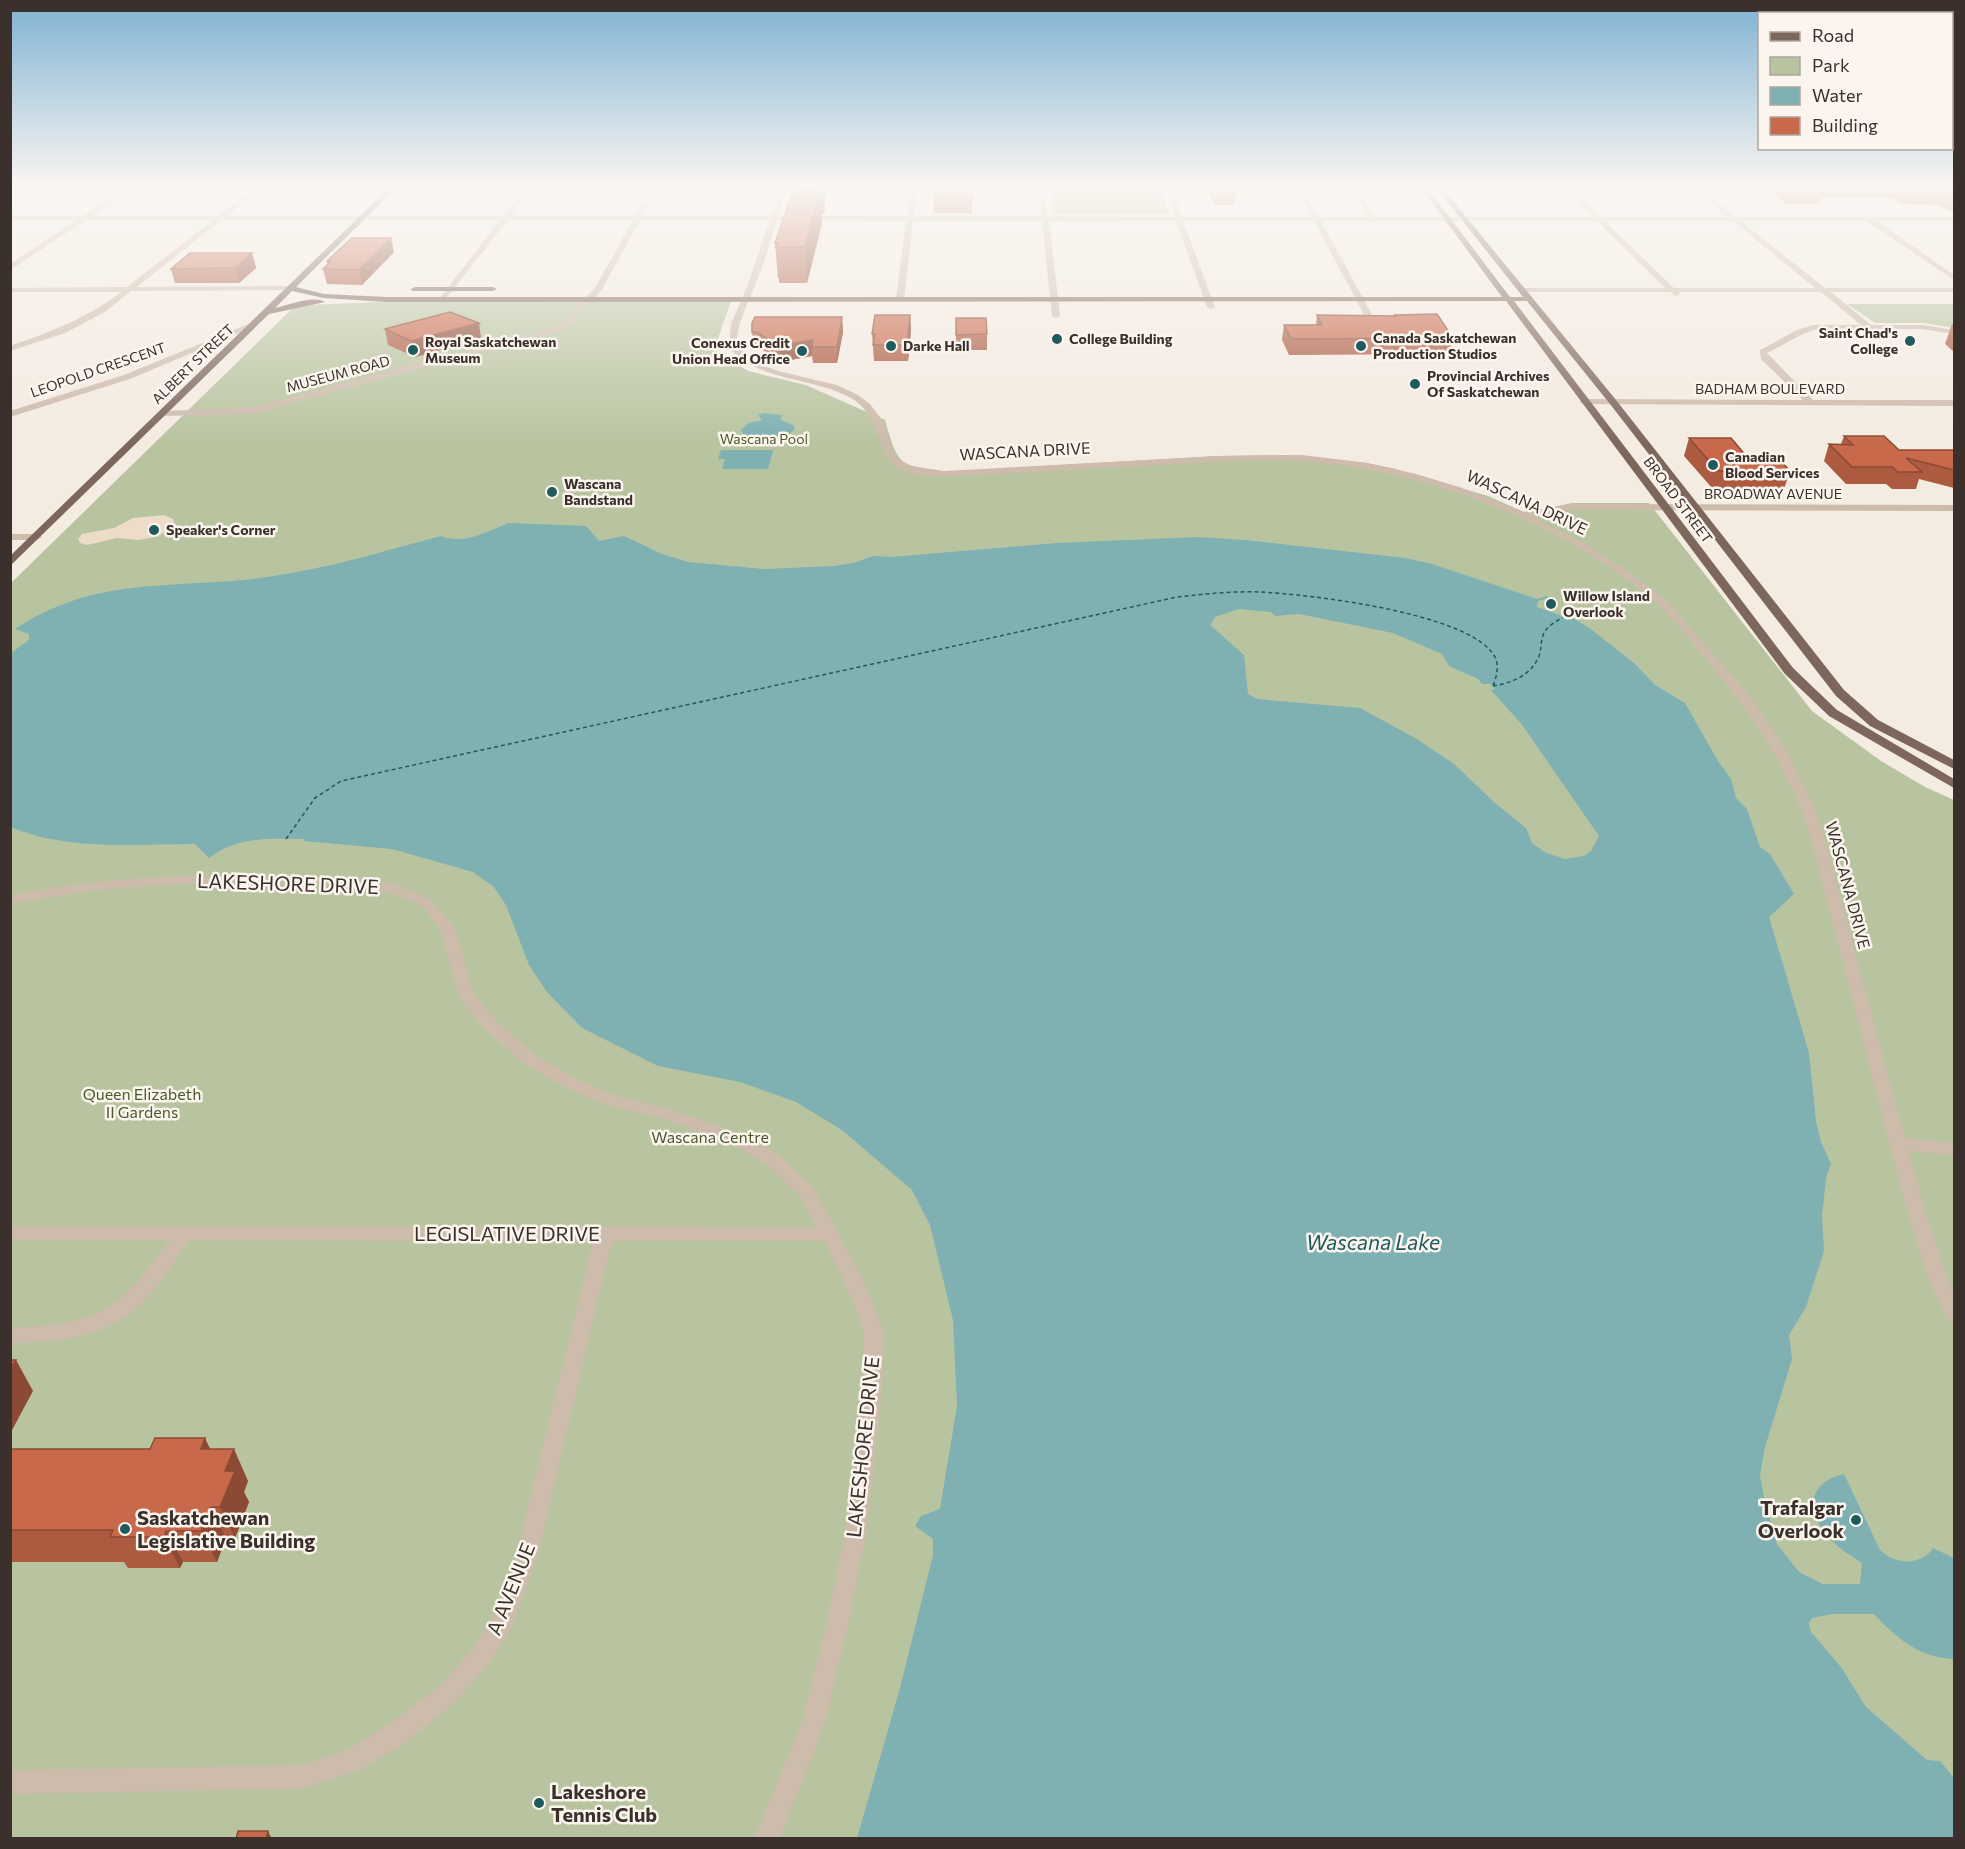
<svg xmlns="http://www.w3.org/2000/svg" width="1965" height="1849" viewBox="0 0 1965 1849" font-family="Commissioner,sans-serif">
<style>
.green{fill:#b8c4a0}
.plaza{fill:#ecdcc8}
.water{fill:#7fb0b2;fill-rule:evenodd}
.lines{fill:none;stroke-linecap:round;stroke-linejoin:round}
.ferry{stroke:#1f5a5e;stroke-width:1.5;stroke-dasharray:4 3;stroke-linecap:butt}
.minor{fill:#cdbbac;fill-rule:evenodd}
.major{fill:#7d675c;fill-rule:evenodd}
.wall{fill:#ac5a40}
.shaded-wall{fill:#8c4a34}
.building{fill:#c8694b;stroke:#8c4a34;stroke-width:1.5}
.poi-dot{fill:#1f5a5e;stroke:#fbf5ee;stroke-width:2}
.labels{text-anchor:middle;stroke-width:5;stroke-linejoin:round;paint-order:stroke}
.far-poi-label{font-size:14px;font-weight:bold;fill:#3b302b;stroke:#fbf5ee;text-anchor:start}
.far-street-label{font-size:14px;fill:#3b302b;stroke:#fbf5ee}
.far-park-label{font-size:14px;fill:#4a5a2e;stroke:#fbf5ee}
.street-label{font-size:16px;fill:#3b302b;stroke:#fbf5ee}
.park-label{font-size:16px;fill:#4a5a2e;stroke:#fbf5ee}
.near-street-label{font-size:20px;fill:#3b302b;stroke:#fbf5ee}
.near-poi-label{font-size:20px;font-weight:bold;fill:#3b302b;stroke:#fbf5ee;text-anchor:start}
.near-water-label{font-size:21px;font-style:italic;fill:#1f5a5e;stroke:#fbf5ee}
</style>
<rect width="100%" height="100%" fill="#f4ebe1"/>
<path class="green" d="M1050,185H1160L1169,214H1053Z
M731,301L714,350L748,371L806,385L885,420C899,468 898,464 946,472L1216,456L1287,455L1392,468L1488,496L1526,513L1572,503H1649L1812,711L1881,761L1925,787L1954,800V1838H11V583L293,308L308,305L382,302Z
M1847,304H1954V328L1924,323H1875Z"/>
<path class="plaza" d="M164,515L173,519L175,525L168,531L155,537L138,540L117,538L87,545L80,543L78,539L82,534L114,528L133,518Z"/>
<path class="water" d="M764,413L782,415L781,420L793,425L795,429C784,442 756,442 743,434L741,430L748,423L762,420L758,415Z
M721,450H773L768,469H722L725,459H718Z
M508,523L586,526L599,541L624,536L662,554L688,562L765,569L835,566L854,563L873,556L891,557L1057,543L1198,537L1245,540L1405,558L1432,564L1537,599L1547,596L1548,598L1538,601L1537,607L1565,617L1570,616L1592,630L1635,664L1655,685L1685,703L1718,761L1731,779L1736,798L1747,809L1760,847L1770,854L1794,894L1769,917L1809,1053L1816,1121L1821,1142L1831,1164L1826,1178L1822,1216L1824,1251L1806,1307L1789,1335L1792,1359L1765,1447L1760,1475L1764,1498L1777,1544L1799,1572L1823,1584H1860L1862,1563C1850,1555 1838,1548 1828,1537C1805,1511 1808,1482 1844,1474L1880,1550C1896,1565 1921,1566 1933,1548L1954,1558V1659C1920,1658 1896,1638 1874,1614H1832L1812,1618L1809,1623L1811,1632L1841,1667L1866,1707L1927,1760L1940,1761L1954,1778V1838H857L900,1688L933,1555V1539L915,1526L921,1516L940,1509L957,1406L953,1320L930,1225L912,1190L842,1130L796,1102L740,1082L658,1066L582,1028L547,992L529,965L506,905L493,886L473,872L392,849L304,841V839C270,839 238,836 209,858L195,844C135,844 67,851 11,827V653L29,640V634L15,629C98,574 176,590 267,577C326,569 384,551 441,536C464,545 487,532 508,523ZM1239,609L1271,612L1275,616L1299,614L1393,633L1442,654L1449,666L1478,679L1482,684H1490L1495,689L1491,690L1523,726L1599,836L1591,851L1584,856L1565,859L1546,853L1532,843L1526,828L1495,803L1454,764L1417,739L1360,708L1257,699L1248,694L1244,655L1210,625L1215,617Z"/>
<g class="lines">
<path class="ferry" d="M1493,686C1511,683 1531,676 1539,656C1542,649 1540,641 1544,633C1548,625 1558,620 1566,616
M286,839L315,798L341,781L1177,597C1204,594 1232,591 1259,592C1306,594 1476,613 1496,659C1499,668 1496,678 1493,686"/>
<path class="minor" d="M130,185H137L92,216H218L258,185H265L227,216H504L528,185H534L511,216H635L653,185H659L642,216H771L782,185H788L778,216H907L911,185H917L914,216H1041L1038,185H1044L1048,216L1175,217L1164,185H1170L1182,217H1312L1295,185H1301L1319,217H1368L1357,197L1343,193L1337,185H1343L1347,191L1361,195L1375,217H1593L1561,185H1568L1601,217H1727L1689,185H1696L1736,217H1954V221H1877L1954,275V280L1867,221H1741L1825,288H1954V292H1831L1871,325H1923L1954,330V334L1923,329H1817L1803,334L1767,353L1813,400H1954V406L1582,404L1580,402L1585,399L1803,400L1761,359L1760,350L1797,330L1813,325H1861L1821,292H1679L1680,294L1676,296L1670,292H1520V288H1665L1597,221H1321L1376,322L1372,324L1368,322L1314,221H1183L1215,307L1211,309L1207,307L1176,221H1049L1060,316L1056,318L1052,316L1042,221H913L904,299L900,301L896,299L906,221L777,220C770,243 763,266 754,288C746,308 736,325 737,347L757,363L778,371L837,385L858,395L870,404L883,421L896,458L910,466L944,471L1220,456L1302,455L1368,463L1416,474L1459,487L1523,512L1571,504L1954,505V511L1571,510L1533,517L1585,544L1623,568L1667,601L1750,696L1787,751L1814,807L1824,836L1905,1138L1954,1143V1155L1909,1151L1924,1208L1954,1295V1323L1947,1320L1927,1277L1906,1208L1810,836C1787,764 1748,708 1699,651C1685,634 1671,616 1654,601C1567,526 1435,474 1321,463C1266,457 1210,462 1155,465C1085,469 1014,473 944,477C931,475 914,476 903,471C873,457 884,417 851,398C811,376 762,383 729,348L731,324L747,287L770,220H640L601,291L564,330L250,414L160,416V412L163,411L250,408L558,326L595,288L633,220H508L443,302H440V298L500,220H221L137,287L292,286L296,288L295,290L131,291L105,312L65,333L10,351V346C51,332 87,318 121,292H10V288L127,287L213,220H86L10,270V264L77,220H10V216H83ZM1605,221H1733L1815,288H1674Z
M251,323L258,325L130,379L10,417V411L124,375Z
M10,534H37L42,537L37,540H10Z
M184,876L359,878L397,885L431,899L455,929L473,992L496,1021L534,1054L576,1079L616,1096L669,1109L742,1134L779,1155L813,1187L862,1277L884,1332L882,1390L867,1530L849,1621L825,1724L780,1838H754L801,1724L827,1621L845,1530L862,1390L864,1332L842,1277L824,1241H612L536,1562L511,1629L490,1663L452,1705L403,1745L358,1771L301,1789L10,1794V1770L301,1765L344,1751L385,1727L436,1689L474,1647L494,1615L514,1562L593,1241L190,1240C173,1263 159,1288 138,1307C105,1338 54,1342 10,1344V1328C99,1325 118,1311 169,1240H10V1226L816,1227L800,1196L767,1165L730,1142L660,1118L606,1105L564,1087L522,1062L484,1029L459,997L440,930L421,905L388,892L359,886L184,884L96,890L10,904V895C68,884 125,878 184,876Z"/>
<path class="major" d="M392,185H399L296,287L324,294L387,297H1502L1419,185H1425L1510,297H1523L1434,185H1440L1616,400L1844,690L1878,720L1954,760V769L1870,726L1836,696L1610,404L1527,301H1514L1793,668L1837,710L1954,779V788L1829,716L1785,674L1506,301L387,302L324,298L292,291L275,308C289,305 313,295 325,302L269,314L10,566V556Z
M415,287H493L497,289L493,291H412L411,289Z"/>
</g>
<path class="wall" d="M935,185H1021V189L972,188V213H934V199Z
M1195,185H1237L1236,202H1234V205H1214L1209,192H1197Z
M1761,185H1954V211H1949L1939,205L1901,204L1892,198H1821L1820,204H1787Z
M820,194H825V208L824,214H821L822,223L807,283H779V278H778L775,243Z
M394,252L362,285L327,284L323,269L327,265V261Z
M252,253L256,268L239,283H175L171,269Z
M910,315L911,330L908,361H874L872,334Z
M1317,315L1395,316V315L1453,338L1450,354L1289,355L1282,340L1284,325H1316Z
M842,317L843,332L837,363H813L812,356L779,362L758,347H754L752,332Z
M956,318L987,334V350H956Z
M479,323L481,339L415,357L388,345L385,329Z
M1952,324H1954V352L1945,344Z
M1844,436L1899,450H1954V488L1919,479L1916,489H1892L1886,484H1846L1824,461L1829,444H1841Z
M1689,438L1790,471L1784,489H1713L1684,456Z
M10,1449H211L248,1481L244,1492L249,1502L235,1538H226L217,1562H183L180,1568H128L124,1562H10Z"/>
<path class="shaded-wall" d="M820,189L822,223L807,283L805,247Z
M825,194V208L824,214L823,200Z
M391,238L394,252L362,285L359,270Z
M252,253L256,268L239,283L235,268Z
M910,315L911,330L908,361L907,345Z
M842,317L843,332L837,363V347Z
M479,323L481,339L415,357L411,341Z
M813,340L812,347V356L779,362L778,346Z
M16,1360L33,1391L10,1434V1369Z
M205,1438L220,1470L201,1449Z
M234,1449L248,1481L244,1492L249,1502L235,1538L220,1507L225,1471Z
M211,1507L226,1538L217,1562L201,1531Z
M166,1531L183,1562L180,1568L164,1537Z
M268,1831L272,1839H266Z"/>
<path class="building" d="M935,185H972V199H934Z
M1790,185H1824L1825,186H1792Z
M1904,185H1954V193L1945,187H1907Z
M794,189H820L805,247H776L778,243H775Z
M820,194H825L823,200H821Z
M352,238H391L359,270L323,269L331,261H327Z
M190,253H252L235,268L171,269Z
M450,312L479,323L411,341L385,329Z
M1437,314L1453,338L1291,339L1284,325H1322L1317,315L1396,316L1395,315Z
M875,315H910L907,345H873L875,334H872Z
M755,317H842L837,347H812L813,340L778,346L757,332H752V323Z
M956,318H986L987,334L956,335Z
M1844,436H1884L1899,450H1954V470L1906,458L1922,472H1898L1892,467H1852L1829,444L1853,445Z
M1689,438H1731L1747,457H1777L1790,471H1718Z
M10,1360H16L10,1369Z
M155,1438H205L201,1449H234L225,1471H235L220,1507H211L201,1531H166L164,1537H110L113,1530H10V1449H150Z
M238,1831H268L266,1839H236Z"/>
<linearGradient id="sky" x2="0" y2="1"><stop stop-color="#7eb2d2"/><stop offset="0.42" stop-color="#faf6f2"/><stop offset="1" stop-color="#faf6f2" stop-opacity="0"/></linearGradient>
<rect width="1965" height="444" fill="url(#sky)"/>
<g class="poi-dot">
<circle cx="1057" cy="339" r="6"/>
<circle cx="1910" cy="341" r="6"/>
<circle cx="891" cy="346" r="6"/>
<circle cx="1361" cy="346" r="6"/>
<circle cx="413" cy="350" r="6"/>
<circle cx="802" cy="351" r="6"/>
<circle cx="1415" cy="384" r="6"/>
<circle cx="1713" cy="465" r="6"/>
<circle cx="552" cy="492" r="6"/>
<circle cx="154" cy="530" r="6"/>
<circle cx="1551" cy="604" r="6"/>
<circle cx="1856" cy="1520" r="6"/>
<circle cx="125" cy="1529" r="6"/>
<circle cx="539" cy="1803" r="6"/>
</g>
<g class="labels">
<g class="far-poi-label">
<text x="1898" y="338" text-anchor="end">Saint Chad's<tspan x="1898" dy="16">College</tspan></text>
<text x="1373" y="343">Canada Saskatchewan<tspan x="1373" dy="16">Production Studios</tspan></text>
<text x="1069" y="344">College Building</text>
<text x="425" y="347">Royal Saskatchewan<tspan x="425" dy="16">Museum</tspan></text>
<text x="790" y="348" text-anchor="end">Conexus Credit<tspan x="790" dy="16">Union Head Office</tspan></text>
<text x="903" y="351">Darke Hall</text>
<text x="1427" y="381">Provincial Archives<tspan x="1427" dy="16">Of Saskatchewan</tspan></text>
<text x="1725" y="462">Canadian<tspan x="1725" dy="16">Blood Services</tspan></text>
<text x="564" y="489">Wascana<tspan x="564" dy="16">Bandstand</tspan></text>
<text x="166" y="535">Speaker's Corner</text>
<text x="1563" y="601">Willow Island<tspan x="1563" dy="16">Overlook</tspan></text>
</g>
<g class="far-street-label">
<text transform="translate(193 364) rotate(-44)" y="5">ALBERT STREET</text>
<text transform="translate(98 370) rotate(-19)" y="5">LEOPOLD CRESCENT</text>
<text transform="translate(338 374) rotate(-15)" y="5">MUSEUM ROAD</text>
<text x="1770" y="394">BADHAM BOULEVARD</text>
<text x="1773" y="499">BROADWAY AVENUE</text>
<text transform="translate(1678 500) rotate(53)" y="5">BROAD STREET</text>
</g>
<g class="far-park-label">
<text x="764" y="444">Wascana Pool</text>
</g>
<g class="street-label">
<text transform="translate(1025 451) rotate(-3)" y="6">WASCANA DRIVE</text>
<text transform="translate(1527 502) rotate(25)" y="6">WASCANA DRIVE</text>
<text transform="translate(1848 885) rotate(75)" y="6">WASCANA DRIVE</text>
</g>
<g class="park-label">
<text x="142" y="1100">Queen Elizabeth<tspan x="142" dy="18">II Gardens</tspan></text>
<text x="710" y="1143">Wascana Centre</text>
</g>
<g class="near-street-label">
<text transform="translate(288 884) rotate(2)" y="7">LAKESHORE DRIVE</text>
<text x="507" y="1241">LEGISLATIVE DRIVE</text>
<text transform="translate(863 1447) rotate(-84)" y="7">LAKESHORE DRIVE</text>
<text transform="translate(511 1589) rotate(-68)" y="7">A AVENUE</text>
</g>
<g class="near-poi-label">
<text x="1844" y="1515" text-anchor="end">Trafalgar<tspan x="1844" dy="23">Overlook</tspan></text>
<text x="137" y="1525">Saskatchewan<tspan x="137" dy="23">Legislative Building</tspan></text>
<text x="551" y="1799">Lakeshore<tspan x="551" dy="23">Tennis Club</tspan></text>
</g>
<g class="near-water-label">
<text x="1373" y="1250">Wascana Lake</text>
</g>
</g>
<rect width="1965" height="1849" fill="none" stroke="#3b302b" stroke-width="24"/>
<rect x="1758" y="12" width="195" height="138" fill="#fbf5ee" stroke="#aea6a0" stroke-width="1.5"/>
<rect x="1770" y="32" width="30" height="9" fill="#7d675c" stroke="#aea6a0" stroke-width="1.5"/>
<text x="1812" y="42" font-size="18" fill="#3b302b">Road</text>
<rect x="1770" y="57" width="30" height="18" fill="#b8c4a0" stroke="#aea6a0" stroke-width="1.5"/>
<text x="1812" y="72" font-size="18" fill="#3b302b">Park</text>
<rect x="1770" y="87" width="30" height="18" fill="#7fb0b2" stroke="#aea6a0" stroke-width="1.5"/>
<text x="1812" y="102" font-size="18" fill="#3b302b">Water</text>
<rect x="1770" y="117" width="30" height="18" fill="#c8694b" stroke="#aea6a0" stroke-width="1.5"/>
<text x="1812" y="132" font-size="18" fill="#3b302b">Building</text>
</svg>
